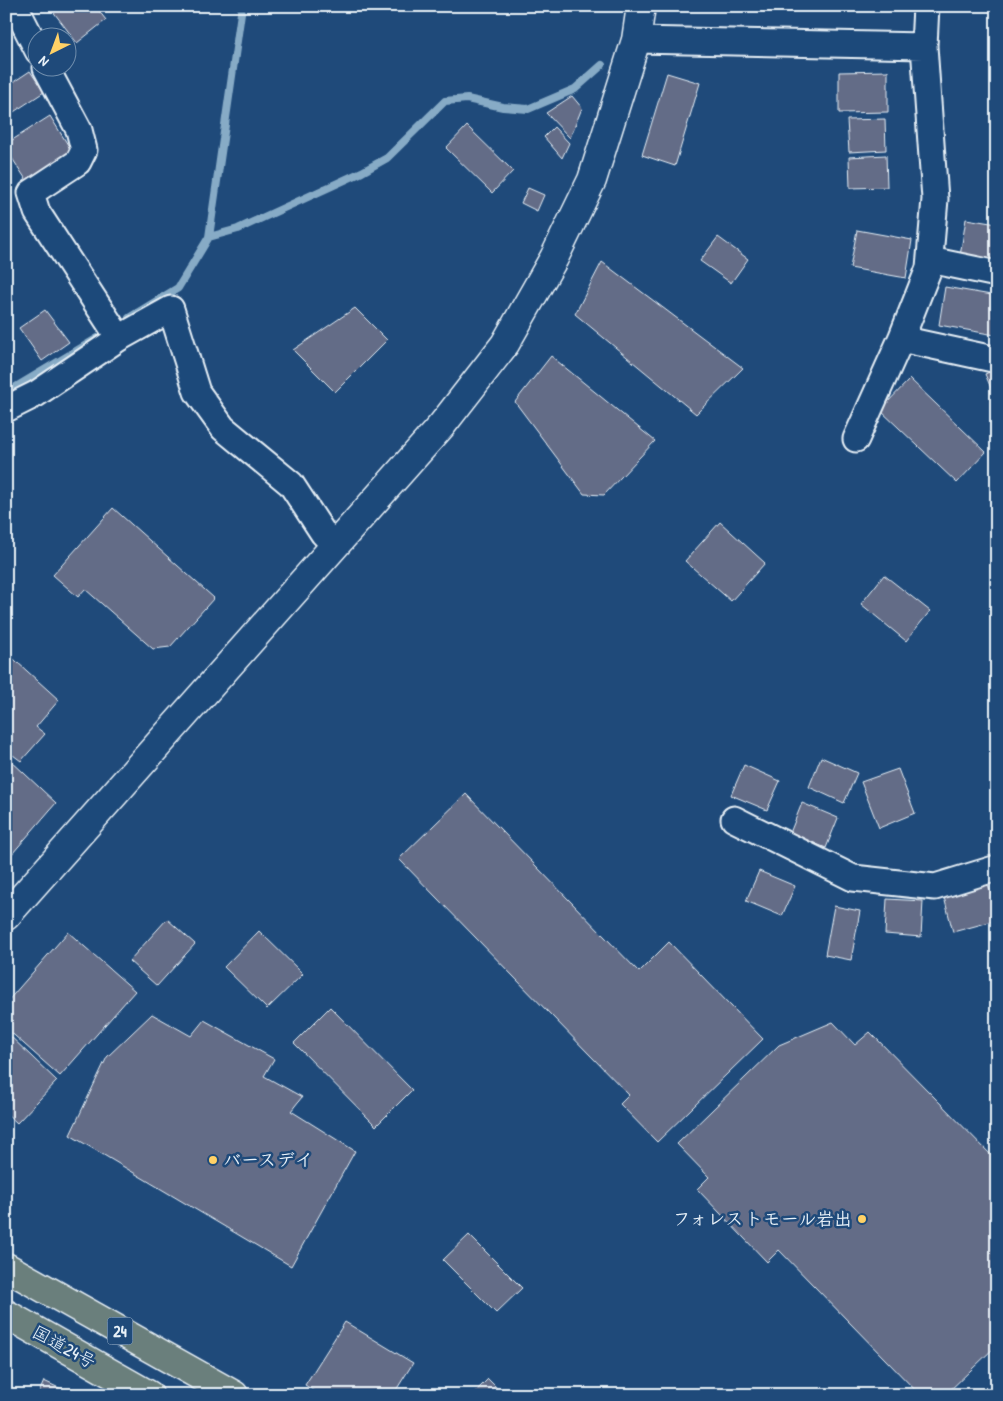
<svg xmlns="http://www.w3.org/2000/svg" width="1003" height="1401" viewBox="0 0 1003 1401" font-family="'Patrick Hand','Klee One',sans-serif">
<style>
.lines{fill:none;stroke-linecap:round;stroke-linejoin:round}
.stream{stroke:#87abc6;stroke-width:8}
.building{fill:#646c87;stroke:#e8f1f8}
.minor-casing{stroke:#e8f1f8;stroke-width:29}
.tertiary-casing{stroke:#e8f1f8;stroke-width:31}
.trunk-casing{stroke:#e8f1f8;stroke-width:31}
.minor{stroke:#1f4a7a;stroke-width:25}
.tertiary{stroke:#1f4a7a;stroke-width:28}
.trunk{stroke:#6b7f7c;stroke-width:28}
.poi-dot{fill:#ffd166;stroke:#1f4a7a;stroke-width:2}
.labels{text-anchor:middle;stroke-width:5;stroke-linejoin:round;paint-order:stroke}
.shield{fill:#1f4a7a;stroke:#acbfd2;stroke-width:1}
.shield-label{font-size:16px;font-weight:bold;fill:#e8f1f8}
.poi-label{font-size:18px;font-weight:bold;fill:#e8f1f8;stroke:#1f4a7a;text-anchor:start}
.street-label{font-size:18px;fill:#e8f1f8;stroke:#1f4a7a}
</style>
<rect width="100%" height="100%" fill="#1f4a7a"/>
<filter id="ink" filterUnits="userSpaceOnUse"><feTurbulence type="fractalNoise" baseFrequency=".02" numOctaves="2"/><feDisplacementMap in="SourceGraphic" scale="10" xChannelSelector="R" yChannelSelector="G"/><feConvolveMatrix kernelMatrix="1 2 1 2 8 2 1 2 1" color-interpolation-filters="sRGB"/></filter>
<g filter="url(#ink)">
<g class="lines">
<path class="stream" d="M209,237L238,229L362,172L387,158L445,101L467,99L503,107L528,109L575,89L602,65
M129,318L178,288L209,237L242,6
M6,393L98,338"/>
</g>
<path class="building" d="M49,6H95L106,20L77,43Z
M854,6H902V7L854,8Z
M30,71L44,92L6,117V87Z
M888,71V112L839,113V72Z
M667,73L700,83L675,166L642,155Z
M572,96L582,108L570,138L546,113Z
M50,116L73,153L27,181L6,149V144Z
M885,119L886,150L849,152L847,120Z
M467,126L513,171L492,193L446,148Z
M554,127L569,143L562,158L544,137Z
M886,155L887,187L850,188L849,157Z
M528,188L544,195L537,211L521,203Z
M966,219L997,224V263L960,256Z
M857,230L912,240L906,278L850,268Z
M718,237L748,259L731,283L700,261Z
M602,262L743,368L696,414L575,314Z
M945,287L997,296V322L995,335L939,325Z
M355,308L387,340L335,392L293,350Z
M45,310L69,342L42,361L19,328Z
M551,356L655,441L604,495L584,494L515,402Z
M997,369V402L985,374Z
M910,379L986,452L957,483L880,410Z
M113,508L214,598L170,647L153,649L85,589L78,597L53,575Z
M720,522L765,563L731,601L685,561Z
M884,575L930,611L906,641L861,604Z
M6,652L59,700L36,727L45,734L21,761L13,755L9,759L56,803L6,861Z
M821,757L857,773L844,803L809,787Z
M744,765L780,781L767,810L731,795Z
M898,769L915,813L879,828L861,782Z
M466,794L639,972L669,942L763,1039L657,1142L620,1104L629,1095L399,859Z
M802,803L838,818L826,848L790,833Z
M759,871L795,886L782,916L746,901Z
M988,884L997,913V920L953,932L944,897Z
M887,899L923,901L921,937L885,934Z
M834,906L860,911L851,960L825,955Z
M167,919L195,944L157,986L129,961Z
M259,931L303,974L267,1009L224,967Z
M68,932L135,991L60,1076L6,1028V1003Z
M330,1007L412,1090L376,1126L294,1043Z
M152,1014L191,1036L204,1020L274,1059L264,1076L302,1097L291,1111L355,1151L291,1266L70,1135L107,1057Z
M833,1022L855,1045L870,1032L997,1161V1345L945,1395H920L779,1250L767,1262L697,1189L709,1177L677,1144L779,1045Z
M6,1032L57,1081L17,1123L6,1113Z
M469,1235L522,1288L496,1313L443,1260Z
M345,1322L413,1363L393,1395H320L305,1385Z
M488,1379L504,1395H472Z
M44,1381L74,1395H38Z"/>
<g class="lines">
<defs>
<path id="minor" d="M15,6L38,51
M636,40L924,46
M46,68L79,130L84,150L78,162L31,193L37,212L119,338
M930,260L997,274
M901,339L993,359L997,357
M6,409L36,394L119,338L171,309L197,392L223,428L291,484L323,533L335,546
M856,439L901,339L929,268L935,199L924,46L926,6
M734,819L853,878L935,887L997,868"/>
<path id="tertiary" d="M6,916L442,425L505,344L554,258L592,180L636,40L641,6"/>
<path id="trunk" d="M6,1267L234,1395
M6,1314L149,1395"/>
</defs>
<use href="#minor" class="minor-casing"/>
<use href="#tertiary" class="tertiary-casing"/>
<use href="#trunk" class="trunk-casing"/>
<use href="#minor" class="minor"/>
<use href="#tertiary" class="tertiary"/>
<use href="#trunk" class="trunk"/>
</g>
</g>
<g class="poi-dot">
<circle cx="213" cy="1160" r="5"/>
<circle cx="862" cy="1219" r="5"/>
</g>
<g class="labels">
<rect class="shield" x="107.5" y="1317.5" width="25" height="27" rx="4"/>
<g class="shield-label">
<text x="120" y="1337">24</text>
</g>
<g class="poi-label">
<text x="223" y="1166">バースデイ</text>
<text x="852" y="1225" text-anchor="end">フォレストモール岩出</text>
</g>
<g class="street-label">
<text transform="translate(64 1347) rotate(29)" y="6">国道24号</text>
</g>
</g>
<rect width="1003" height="1401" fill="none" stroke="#1f4a7a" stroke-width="25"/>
<rect x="12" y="12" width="978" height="1376" fill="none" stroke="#e8f1f8" stroke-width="2" filter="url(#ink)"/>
<g transform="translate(52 52) rotate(222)"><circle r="24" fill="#1f4a7a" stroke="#6f8dac"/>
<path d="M0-4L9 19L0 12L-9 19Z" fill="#ffd166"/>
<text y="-8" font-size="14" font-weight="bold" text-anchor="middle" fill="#e8f1f8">N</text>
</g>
</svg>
